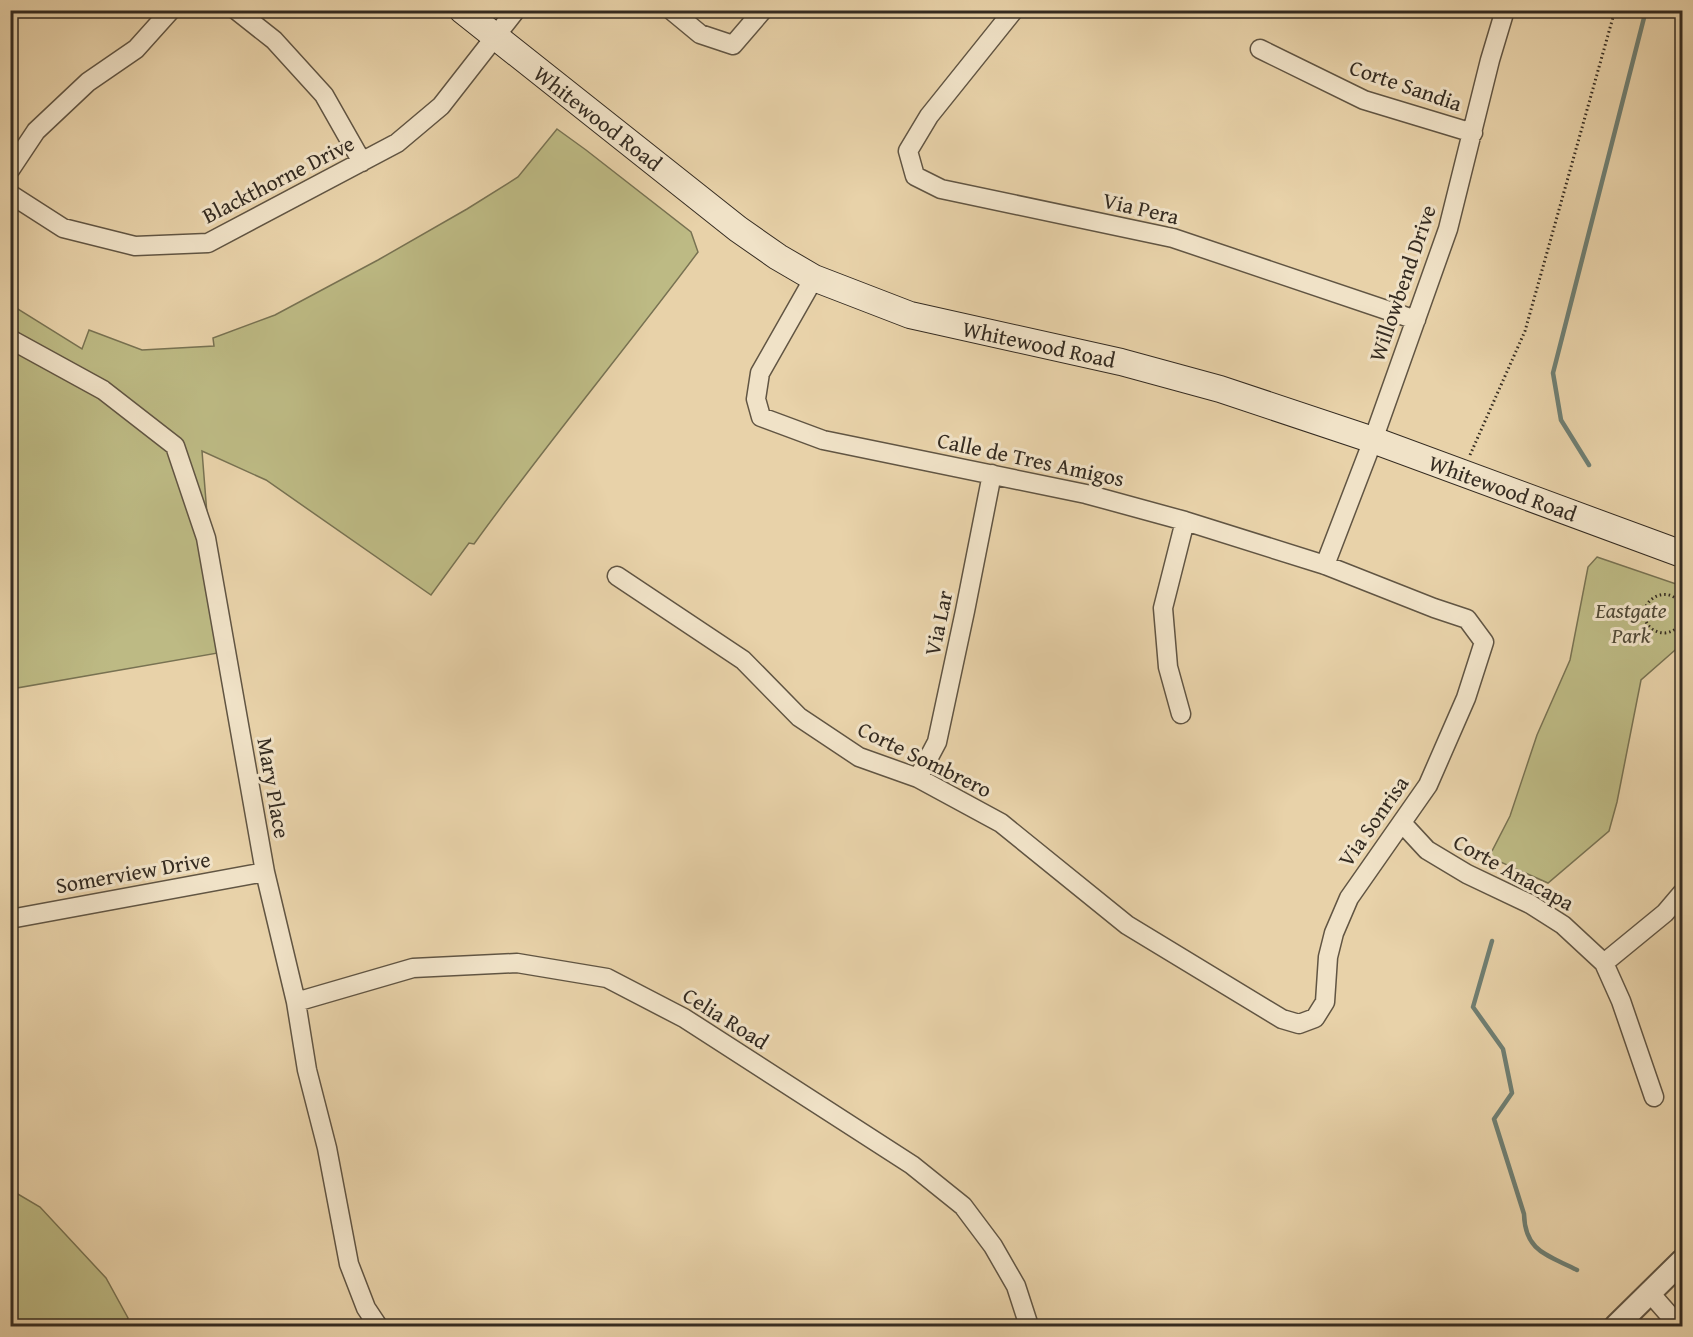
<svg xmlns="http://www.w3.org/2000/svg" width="1693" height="1337" viewBox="0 0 1693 1337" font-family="'Gentium Book Plus',serif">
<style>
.green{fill:#bdba84;stroke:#787252;stroke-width:1.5}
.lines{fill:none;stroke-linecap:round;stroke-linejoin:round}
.stream{stroke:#6f7f73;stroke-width:4.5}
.minor-casing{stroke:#615543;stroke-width:21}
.tertiary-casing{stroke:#615543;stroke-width:26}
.secondary-casing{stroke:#342b21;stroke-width:28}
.path{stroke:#342b21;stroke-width:3;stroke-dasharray:1.5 3;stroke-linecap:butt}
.minor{stroke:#f0e2c7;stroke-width:18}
.tertiary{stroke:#f0e2c7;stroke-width:22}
.secondary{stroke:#f0e2c7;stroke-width:26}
.labels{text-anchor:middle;stroke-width:6;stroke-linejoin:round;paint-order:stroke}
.street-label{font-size:22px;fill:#342b21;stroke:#f0e2c7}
.park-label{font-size:22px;font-style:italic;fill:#4f4835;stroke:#f0e2c7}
</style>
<rect width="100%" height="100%" fill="#e8d2a9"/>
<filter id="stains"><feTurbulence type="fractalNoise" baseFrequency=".00333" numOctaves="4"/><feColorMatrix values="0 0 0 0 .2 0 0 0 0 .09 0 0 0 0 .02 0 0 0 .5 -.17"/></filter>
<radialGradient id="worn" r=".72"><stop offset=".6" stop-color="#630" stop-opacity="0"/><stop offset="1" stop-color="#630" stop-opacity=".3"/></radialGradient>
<path class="green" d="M557,129L586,150L691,232L698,252C625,350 546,444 474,544L469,543L431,595L266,480L202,451L218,653L11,689L10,304L82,349L89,330L142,350L214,346L213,338L275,315L378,260L467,209L518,177Z
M1597,557L1682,586V644L1641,680L1617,802L1609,831L1548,883L1489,857L1510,816L1537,735L1570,660L1588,567Z
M11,1190L40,1207L106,1278L128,1318L124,1326H11Z"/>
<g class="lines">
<path class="stream" d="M1589,465L1561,420L1553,373L1646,10
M1492,941L1473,1007L1503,1049L1512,1093L1494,1119L1524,1214C1525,1252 1548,1255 1577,1270"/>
<defs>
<path id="minor" d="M236,10L274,40L324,95L362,162
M671,10L700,34L733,45L763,10
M1014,10L929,116L908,151L915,176L941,189L1173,238L1416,320
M1260,49L1364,100L1473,133
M10,170L36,131L88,82L136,49L171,10
M10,194L63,228L135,246L208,243L397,143L441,106L516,10
M10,339L103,390L175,446L206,538L265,872L296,1002L307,1070L327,1148L349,1264L366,1308L378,1326
M1325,565L1373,440L1448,229L1490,60L1505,10
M617,576L743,660L799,717L859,757L918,778L1001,823L1127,925L1282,1019L1299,1024L1315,1018L1325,1002L1328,957L1334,933L1349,898L1428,785L1466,698L1484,642L1467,619L1434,608L1325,565L1185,521L1086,494L823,440L761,417L756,399L760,373L814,278
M1181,714L1168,667L1163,608L1185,521
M918,778L937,742L965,611L992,474
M1402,823L1427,850L1467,874L1530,904L1563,925L1604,963L1621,1001L1654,1097
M10,919L265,872
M1604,963L1665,913L1682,893
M296,1002L413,968L517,963L607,978L684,1018L912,1165L963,1206L993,1246L1016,1286L1029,1326
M1650,1293L1679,1326"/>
<path id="tertiary" d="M1616,1326L1682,1261"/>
<path id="secondary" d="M462,10L738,229L778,257L814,278L910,315L1121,362L1220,389L1373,440L1682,554"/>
</defs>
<use href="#minor" class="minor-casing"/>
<use href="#tertiary" class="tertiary-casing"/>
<use href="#secondary" class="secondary-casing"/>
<path class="path" d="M1470,455L1525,331L1615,10
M1682,608C1671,579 1632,602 1648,625C1652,630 1658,633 1665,633C1674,632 1679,627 1682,619"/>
<use href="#minor" class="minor"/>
<use href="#tertiary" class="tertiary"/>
<use href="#secondary" class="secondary"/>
</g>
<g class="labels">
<g class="street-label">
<text transform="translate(1406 85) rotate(19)" y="8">Corte Sandia</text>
<text transform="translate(598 118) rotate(38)" y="8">Whitewood Road</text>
<text transform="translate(278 179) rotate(-27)" y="8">Blackthorne Drive</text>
<text transform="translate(1141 208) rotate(13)" y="8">Via Pera</text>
<text transform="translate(1402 283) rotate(-71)" y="8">Willowbend Drive</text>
<text transform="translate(1039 344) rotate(12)" y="8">Whitewood Road</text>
<text transform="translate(1031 459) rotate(12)" y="8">Calle de Tres Amigos</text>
<text transform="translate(1503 488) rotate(20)" y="8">Whitewood Road</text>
<text transform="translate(938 623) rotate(-78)" y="8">Via Lar</text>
<text transform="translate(925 759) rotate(26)" y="8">Corte Sombrero</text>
<text transform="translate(274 788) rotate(80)" y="8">Mary Place</text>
<text transform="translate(1373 821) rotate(-55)" y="8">Via Sonrisa</text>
<text transform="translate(133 872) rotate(-10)" y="8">Somerview Drive</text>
<text transform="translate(1514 872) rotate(29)" y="8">Corte Anacapa</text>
<text transform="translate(726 1018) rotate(32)" y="8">Celia Road</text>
</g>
<g class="park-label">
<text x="1631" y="618">Eastgate<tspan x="1631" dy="25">Park</tspan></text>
</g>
</g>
<rect width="1693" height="1337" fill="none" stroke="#e8d2a9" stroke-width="36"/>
<rect x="12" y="12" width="1669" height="1313" fill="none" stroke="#342b21" stroke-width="3"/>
<rect x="18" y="18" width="1657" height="1301" fill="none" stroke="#342b21" stroke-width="1.5"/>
<rect width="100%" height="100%" filter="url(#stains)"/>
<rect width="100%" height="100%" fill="url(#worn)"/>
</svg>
